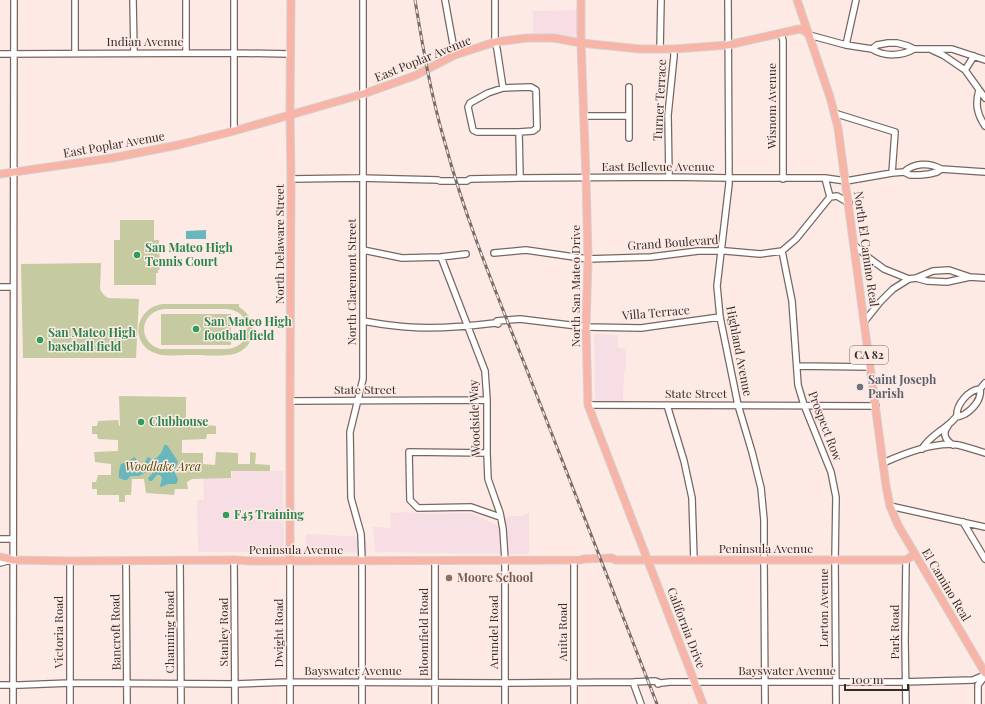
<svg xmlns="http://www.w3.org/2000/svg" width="985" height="704" viewBox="0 0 985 704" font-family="'Playfair Display',serif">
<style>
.commercial{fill:#f7dde4}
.green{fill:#c6caa1;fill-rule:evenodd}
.water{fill:#67b7bd}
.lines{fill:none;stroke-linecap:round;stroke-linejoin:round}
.minor-casing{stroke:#776761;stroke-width:8}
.major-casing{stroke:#d2d1d0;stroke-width:9}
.minor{stroke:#fff;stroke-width:5.5}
.major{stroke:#f8b4a7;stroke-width:7}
.rail-casing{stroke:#786d69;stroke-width:3}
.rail{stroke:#fdeae4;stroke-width:1.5;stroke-dasharray:4.5;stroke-linecap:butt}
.leisure-dot{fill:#2e9e5b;stroke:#fdeae4;stroke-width:1.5}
.worship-dot{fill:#6b7280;stroke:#fdeae4;stroke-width:1.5}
.education-dot{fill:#8d6e63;stroke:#fdeae4;stroke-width:1.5}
.labels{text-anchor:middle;stroke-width:3;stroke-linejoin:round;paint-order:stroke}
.shield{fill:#fdeae4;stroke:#706662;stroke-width:1}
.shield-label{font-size:11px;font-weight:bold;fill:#342d2a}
.street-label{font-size:12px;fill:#342d2a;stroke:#fdeae4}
.leisure-label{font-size:12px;font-weight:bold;fill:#27864d;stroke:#fdeae4;text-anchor:start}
.worship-label{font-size:12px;font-weight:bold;fill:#5b616d;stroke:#fdeae4;text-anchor:start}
.park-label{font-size:12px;font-style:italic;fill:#4b4e05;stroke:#fdeae4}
.education-label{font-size:12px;font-weight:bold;fill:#785e54;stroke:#fdeae4;text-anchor:start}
</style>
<rect width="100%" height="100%" fill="#fdeae4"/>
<path class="commercial" d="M577,10V37L533,33V11Z
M594,334L618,335V348H626V371L624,372L623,403L595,400Z
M233,471H283L284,552H198L197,500H204L203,477L231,478Z
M406,512L426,514L471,513L498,526L506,518L510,516H522L529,513V554L375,552L373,527L391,528L390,513Z
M306,534L366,537L367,553L306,551Z"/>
<path class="green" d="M120,220H154V240H159L160,269L158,270V273H156V285H114V240H120Z
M101,263L100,289C102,293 104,296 108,298L139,299L136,358H23L21,264Z
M164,304H239V307C249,313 255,323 252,335C251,343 245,350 237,353C227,357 201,355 188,355C179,355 170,356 161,355C158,354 155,353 152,352C128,339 138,306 164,304ZM227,309C254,311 254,347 227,349H161C137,343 139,312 164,309Z
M161,314H231V345H161Z
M119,396L186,397V421H207V425L216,426V434H207L206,439L182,440V453H203V464L215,465L216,452L238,453V464H250V452L256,453L255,464L270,465V471H231V478L192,479L187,482L188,489H175L174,495L146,493L144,479H132L131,495H125V502H119V495H97V489H92V482H96L98,475H111V464L95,462L94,452L118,451V440L98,439L97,434H92V426H97L98,421L118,420L119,426H120Z"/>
<path class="water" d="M206,230V239H186V231Z
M164,445H167L177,460L178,462L174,471L178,479L177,483L175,484H168L161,487L160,486L162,478L160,475H157L152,481H149L148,478L152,474L153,472L150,470L139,476H131L127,480H124L119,478C118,475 120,466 121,464L127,462L133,458L135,457L138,465L142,467L148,457L153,460C159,457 163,451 164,445Z"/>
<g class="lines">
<defs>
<path id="minor" d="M133,0L134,53
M186,0V53
M445,0L455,55
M495,0V42L497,49L503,88
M728,0L729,184L717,286L720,317L738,405L752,452L761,488L764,520V561L765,704
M781,33L783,41V179
M809,35L846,45L872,49C884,57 902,56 914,49
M846,45L856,0
M660,49L661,0
M872,49L877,45L888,43H897L908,46L914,49H952L985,60
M932,50L943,55L965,70L985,98
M75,53V0
M0,54L234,53L290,54
M965,70L974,56
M531,87L536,90L537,128L533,131L519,132H477L473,130L468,107L470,103L488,93L503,88Z
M979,90C975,104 977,114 985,126
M834,113L895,132L892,173
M584,116H629
M234,131V0
M519,132L520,178
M629,138V87
M904,172C914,163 929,162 941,169L985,172
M669,177L668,115L674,56V49
M291,179L360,178L438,180L440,181H467L470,179L520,178L669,177L729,178H825L846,181L892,173L904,172L910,175H920L929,174L937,172L941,169
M830,197L837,196L849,203
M854,245L869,258L884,269L909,279
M363,250L402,258L441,257L466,254
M782,251L792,301L798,385L804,405L831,472L836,497L835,561L836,704
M494,253L526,250L588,259L651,257L698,251H726L760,254L782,251L796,239L830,197L825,178
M441,257L485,371L487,400V453L488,479L500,513L503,529L505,560V704
M916,278L933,271L949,270L970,277L985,278
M0,287H13
M363,321C374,323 385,325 397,326C430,330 463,327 495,323L498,324
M864,322L880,302L893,289L909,279L916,278L927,281L947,282L970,277
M495,323L497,321L520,319L586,327L641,328L720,317
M797,366L870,367
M290,401L487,400
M588,405L876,406
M667,405L684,461L692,498L694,560
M957,416C956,405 968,390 980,389L985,383
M948,426C942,433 945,440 953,445
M922,449C928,438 940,432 949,424C952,422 954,419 956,417C959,416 962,416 965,414C973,409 982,399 980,389
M487,453L409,452L410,500L418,508L471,507L500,517
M883,463C903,454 936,441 958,445C967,447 976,450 985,453
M890,506L985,527
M963,522L985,559
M0,539H13
M180,560L181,704
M234,560L235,704
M574,560V704
M126,561L127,704
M0,563L11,560
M633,682L641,704
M658,684L661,683L670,682H901L973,680L985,675
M0,685H20L70,683L235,684L290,682L505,683L633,682L655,681L661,683
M13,704L14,0
M70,704V561
M290,704V561
M362,704V561L361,534L351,498L350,432L363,379V0
M435,704V560
M906,704L905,641L906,560
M978,704V685L985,676"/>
<path id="major" d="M581,0V43L586,177L588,259L586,327L588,405L703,704
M797,0L830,97L838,128L886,486L890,506L898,525L985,673
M0,174L112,158L178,145L234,131L363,94L414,76L455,55L495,42L527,38H554L581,43L640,49H674L728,45L799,29L805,31L809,35
M0,557L13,560L70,561L234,560L252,561L580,560L584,559L612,558L615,560H906L915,554
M290,561V397L291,179L290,110L291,0"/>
</defs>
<use href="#minor" class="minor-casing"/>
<use href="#major" class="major-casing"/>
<use href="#minor" class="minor"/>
<use href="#major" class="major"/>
<defs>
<path id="rail" d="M415,0C423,48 431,96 445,143C467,225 501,304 532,383C573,490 615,597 657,704"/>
</defs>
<use href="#rail" class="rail-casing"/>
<use href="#rail" class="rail"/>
</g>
<g class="leisure-dot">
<circle cx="137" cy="255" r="4"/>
<circle cx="196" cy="329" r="4"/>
<circle cx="40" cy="340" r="4"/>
<circle cx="141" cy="422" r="4"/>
<circle cx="226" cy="515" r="4"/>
</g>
<circle class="worship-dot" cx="860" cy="387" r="4"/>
<circle class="education-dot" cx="449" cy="578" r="4"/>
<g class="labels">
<rect class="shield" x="850" y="346" width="38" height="18" rx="3"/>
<g class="shield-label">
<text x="869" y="359">CA 82</text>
</g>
<g class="street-label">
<text x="145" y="46">Indian Avenue</text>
<text transform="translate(423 59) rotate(-22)" y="4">East Poplar Avenue</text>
<text transform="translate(660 100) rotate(-87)" y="4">Turner Terrace</text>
<text transform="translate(772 106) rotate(-90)" y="4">Wisnom Avenue</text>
<text transform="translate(114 145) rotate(-10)" y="4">East Poplar Avenue</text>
<text x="658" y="171">East Bellevue Avenue</text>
<text transform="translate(673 243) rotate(-4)" y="4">Grand Boulevard</text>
<text transform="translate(280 244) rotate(-90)" y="4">North Delaware Street</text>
<text transform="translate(866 249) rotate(82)" y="4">North El Camino Real</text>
<text transform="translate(352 282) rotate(-90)" y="4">North Claremont Street</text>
<text transform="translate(576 286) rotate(-90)" y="4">North San Mateo Drive</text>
<text transform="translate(656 313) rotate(-5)" y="4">Villa Terrace</text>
<text transform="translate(739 351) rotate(79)" y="4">Highland Avenue</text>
<text x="365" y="394">State Street</text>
<text x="696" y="398">State Street</text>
<text transform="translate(475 418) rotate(-92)" y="4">Woodside Way</text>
<text transform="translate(825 426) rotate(69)" y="4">Prospect Row</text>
<text x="766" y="553">Peninsula Avenue</text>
<text x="296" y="554">Peninsula Avenue</text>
<text transform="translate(946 585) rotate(59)" y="4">El Camino Real</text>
<text transform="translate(824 608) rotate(-90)" y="4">Lorton Avenue</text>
<text transform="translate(686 628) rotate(69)" y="4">California Drive</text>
<text transform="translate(59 632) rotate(-90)" y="4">Victoria Road</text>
<text transform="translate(116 632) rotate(-91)" y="4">Bancroft Road</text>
<text transform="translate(170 632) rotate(-90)" y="4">Channing Road</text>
<text transform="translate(224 632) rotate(-90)" y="4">Stanley Road</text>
<text transform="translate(424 632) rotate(-90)" y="4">Bloomfield Road</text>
<text transform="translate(494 632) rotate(-90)" y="4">Arundel Road</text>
<text transform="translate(563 632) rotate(-90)" y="4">Anita Road</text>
<text transform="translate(895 632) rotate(-90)" y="4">Park Road</text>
<text transform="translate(279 633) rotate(-90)" y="4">Dwight Road</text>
<text x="353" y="675">Bayswater Avenue</text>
<text x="787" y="675">Bayswater Avenue</text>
</g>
<g class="leisure-label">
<text x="145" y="252">San Mateo High<tspan x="145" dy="14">Tennis Court</tspan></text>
<text x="204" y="326">San Mateo High<tspan x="204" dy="14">football field</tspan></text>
<text x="48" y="337">San Mateo High<tspan x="48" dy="14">baseball field</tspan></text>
<text x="149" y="426">Clubhouse</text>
<text x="234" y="519">F45 Training</text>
</g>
<g class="worship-label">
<text x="868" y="384">Saint Joseph<tspan x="868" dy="14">Parish</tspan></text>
</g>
<g class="park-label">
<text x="163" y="471">Woodlake Area</text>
</g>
<g class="education-label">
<text x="457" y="582">Moore School</text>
</g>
</g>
<path d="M845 684v6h63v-6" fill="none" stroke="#342d2a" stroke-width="2"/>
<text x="851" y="684" font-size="12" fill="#342d2a" stroke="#fdeae4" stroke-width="3" paint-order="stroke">100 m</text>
</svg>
